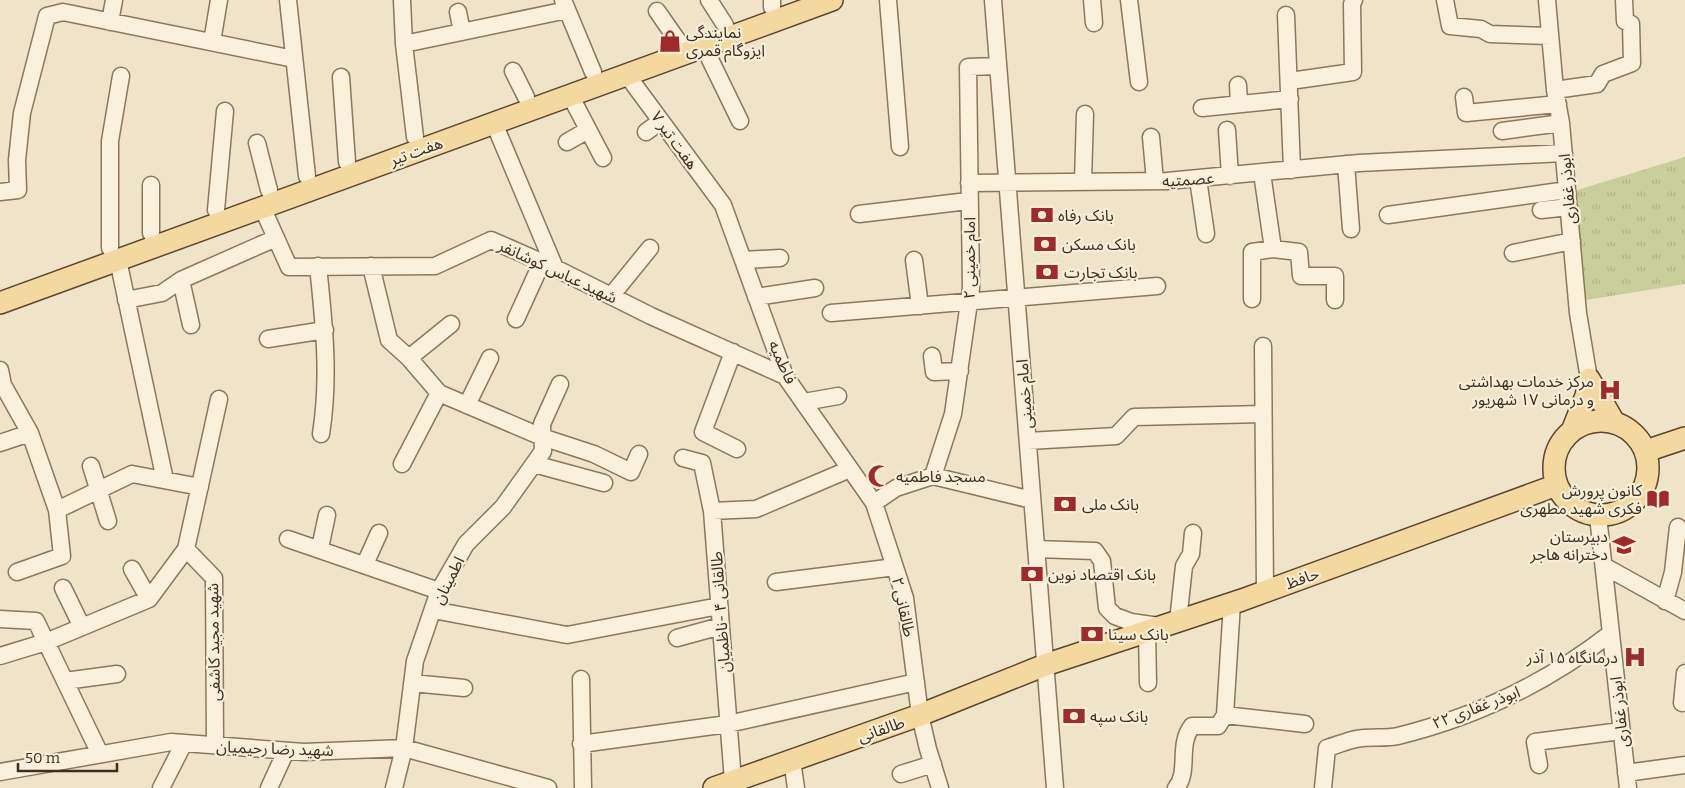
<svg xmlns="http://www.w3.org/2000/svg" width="1685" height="788" viewBox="0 0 1685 788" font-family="Bitter,'Noto Sans Arabic',serif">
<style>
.park{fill:url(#park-tufts)}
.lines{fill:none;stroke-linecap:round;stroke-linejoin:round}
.minor-casing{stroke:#8d765c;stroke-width:19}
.major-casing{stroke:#5b4430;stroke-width:24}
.minor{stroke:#faf1dc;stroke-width:16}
.major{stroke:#f3d9a0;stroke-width:21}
.labels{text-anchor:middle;stroke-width:4.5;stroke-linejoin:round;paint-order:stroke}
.poi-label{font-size:16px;fill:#3d2e20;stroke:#f7eed8;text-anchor:start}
.street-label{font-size:16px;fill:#3d2e20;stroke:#f7eed8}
</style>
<defs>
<pattern id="park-tufts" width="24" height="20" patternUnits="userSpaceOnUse" patternTransform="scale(1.25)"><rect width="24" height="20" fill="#c9cf9b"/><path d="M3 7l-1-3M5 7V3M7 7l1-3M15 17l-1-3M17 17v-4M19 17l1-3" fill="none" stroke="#aeb285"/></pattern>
</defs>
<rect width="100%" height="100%" fill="#f0e4c8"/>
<path class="park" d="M1685,157V284L1586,300L1574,191Z"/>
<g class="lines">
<defs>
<path id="minor" d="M288,0L307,176
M402,0L404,44L415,137
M563,0L593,72
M709,0L725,25
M772,0V7
M888,0L900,147
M993,0L1055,788
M1092,0L1094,23
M1129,0L1139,82
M1445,0L1450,26L1481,29L1490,34L1550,36
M1547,0L1555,90L1561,123L1578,313L1589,379
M657,11L678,41
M458,12L462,32
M1286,15L1292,170
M110,22L114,0
M212,42L219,0
M404,44L567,10
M704,47L740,121
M513,71L526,97
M627,75L723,205L785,376L874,503L905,598L920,715L928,749L940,788
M341,77L347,162
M1290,81L1353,72L1352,4L1354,0
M1238,85L1239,104
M1555,90L1597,84L1603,74L1632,63L1631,24L1625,21L1624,0
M570,95L603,158
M1464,97L1466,113L1558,104
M1202,108L1290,99
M494,123L555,268
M1227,130L1230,176
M1502,131L1561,123
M646,132L661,121
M1151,137L1155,181
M567,142L588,130
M257,143L269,190
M1346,164L1351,229
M1262,173L1273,249L1299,252L1301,276H1335V300
M1198,179L1206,234
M1083,181L1085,114
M969,183L1167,181L1359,163L1564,153
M151,185V233
M0,192L18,190L17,160L22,113L47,16L63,12L294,59
M262,207L289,267L435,266L491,240L555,268L651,316L785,376
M216,210L225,111
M1541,210L1569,207
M859,214L968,201
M1388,215L1567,190
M110,248V141L121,76
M1513,253L1572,241
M118,260L165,480
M743,260L780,258
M914,260L920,306
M318,266C324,323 330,377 321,434
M371,266L389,340L409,358L439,393L542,437L594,454L631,472L639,454
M181,280L191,325
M611,296L650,248
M756,297L815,288
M1252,299V252L1273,249
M126,300L162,293L181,280L276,238
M831,313L1157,286
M516,319L542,262
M268,339L325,330
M1263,346L1265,591
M733,352L703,432L737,449
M932,356L934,372L960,371
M409,358L451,324
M0,370L3,385L30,433L57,510L62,556L17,572
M804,402L838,396
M467,405L490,358
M1028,441L1116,436L1134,417L1263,414
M0,443L30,433
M683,458L702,463L712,511L733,781
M402,464L439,393
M534,464L604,483
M91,466L108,521
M933,476L953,414L971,288L968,67L998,66
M933,476L1032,500
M874,503L896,488L933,476
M57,510L132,474L200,487
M712,511L756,509L850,469
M1598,516L1628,788
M288,539L439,591
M320,548L327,515
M186,549L214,578L215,745
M1036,549L1095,551L1102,561L1107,608L1115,616L1131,622L1159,626
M365,564L379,533
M1604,566L1685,611
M132,569L149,599
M776,582L895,567
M63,588L82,627
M1665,601L1673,572L1678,527
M433,610L567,635L719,606
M0,619L36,621L100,754
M1178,621L1184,566L1191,554L1193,533
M1147,631L1148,683
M677,638L721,626
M0,656L46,642L149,599L186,549L219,399
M581,679L583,788
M65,681L117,674
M412,683L464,688
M1682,703L1685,673
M1225,715L1305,724
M581,744L728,724L916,682
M792,760L796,788
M1539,765L1535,742L1621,731
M0,772L171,742L304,752L404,748L548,788
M1626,773L1685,765
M901,774L933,764
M161,788L184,743
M269,788L286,751
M394,788L404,748L415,661L439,591L466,544L503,507L543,451L542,424L560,384
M1176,788C1190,772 1177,745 1192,726H1218L1225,715L1232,603
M1323,788L1327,748C1337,745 1347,741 1356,739C1370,736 1385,739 1398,736C1476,717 1548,682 1611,633"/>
<path id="major" d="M0,303L832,0
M1554 468a47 47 0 1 1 94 0a47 47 0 1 1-94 0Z
M1572,431L1586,396L1589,379L1614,422
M1646,451L1685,438
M714,788L920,715L1045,665L1242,600L1557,485"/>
</defs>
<use href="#minor" class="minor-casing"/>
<use href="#major" class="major-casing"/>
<use href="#minor" class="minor"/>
<use href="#major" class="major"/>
</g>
<defs>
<symbol id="shop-bare" viewBox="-9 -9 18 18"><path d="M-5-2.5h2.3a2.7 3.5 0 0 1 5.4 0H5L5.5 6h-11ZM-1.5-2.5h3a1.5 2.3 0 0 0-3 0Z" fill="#9e2a2b" stroke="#f7eed8" stroke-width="2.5" paint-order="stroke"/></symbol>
<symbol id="bank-bare" viewBox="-9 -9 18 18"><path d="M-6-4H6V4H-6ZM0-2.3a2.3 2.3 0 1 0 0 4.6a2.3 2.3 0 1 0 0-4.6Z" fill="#9e2a2b" stroke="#f7eed8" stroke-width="2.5" paint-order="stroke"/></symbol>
<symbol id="hospital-bare" viewBox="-9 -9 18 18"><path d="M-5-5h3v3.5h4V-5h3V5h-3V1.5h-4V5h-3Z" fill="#9e2a2b" stroke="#f7eed8" stroke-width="2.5" paint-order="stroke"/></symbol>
<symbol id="mosque-bare" viewBox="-9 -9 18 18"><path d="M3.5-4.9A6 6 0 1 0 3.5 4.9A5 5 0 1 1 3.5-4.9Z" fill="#9e2a2b" stroke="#f7eed8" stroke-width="2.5" paint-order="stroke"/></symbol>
<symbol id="library-bare" viewBox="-9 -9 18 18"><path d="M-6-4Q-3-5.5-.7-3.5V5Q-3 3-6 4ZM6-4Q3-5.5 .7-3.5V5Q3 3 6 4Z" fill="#9e2a2b" stroke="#f7eed8" stroke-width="2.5" paint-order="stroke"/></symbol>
<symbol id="school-bare" viewBox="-9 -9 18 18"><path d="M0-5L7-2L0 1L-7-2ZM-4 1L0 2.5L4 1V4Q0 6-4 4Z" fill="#9e2a2b" stroke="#f7eed8" stroke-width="2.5" paint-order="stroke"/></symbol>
</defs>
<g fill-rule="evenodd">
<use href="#shop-bare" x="654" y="25" width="32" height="32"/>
<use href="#bank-bare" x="1026" y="199" width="32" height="32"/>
<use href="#bank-bare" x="1029" y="228" width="32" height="32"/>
<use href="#bank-bare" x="1031" y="256" width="32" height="32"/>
<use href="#hospital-bare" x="1594" y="374" width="32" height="32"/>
<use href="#mosque-bare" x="863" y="460" width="32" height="32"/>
<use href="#library-bare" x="1642" y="483" width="32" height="32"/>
<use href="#bank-bare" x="1049" y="488" width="32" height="32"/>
<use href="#school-bare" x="1608" y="529" width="32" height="32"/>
<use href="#bank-bare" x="1016" y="558" width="32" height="32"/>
<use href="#bank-bare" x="1076" y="618" width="32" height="32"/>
<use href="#hospital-bare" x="1619" y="641" width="32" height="32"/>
<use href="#bank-bare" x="1058" y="700" width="32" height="32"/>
</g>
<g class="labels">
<g class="poi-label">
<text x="686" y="38">نمایندگی<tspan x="686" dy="18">ایزوگام قمری</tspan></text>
<text x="1058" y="221">بانک رفاه</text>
<text x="1062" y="250">بانک مسکن</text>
<text x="1064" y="278">بانک تجارت</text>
<text x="1594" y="387" text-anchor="end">مرکز خدمات بهداشتی<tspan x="1594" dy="18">و درمانی ۱۷ شهریور</tspan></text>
<text x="896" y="482">مسجد فاطمیه</text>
<text x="1642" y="496" text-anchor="end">کانون پرورش<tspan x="1642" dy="18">فکری شهید مطهری</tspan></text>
<text x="1082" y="510">بانک ملی</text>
<text x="1608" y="542" text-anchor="end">دبیرستان<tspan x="1608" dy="18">دخترانه هاجر</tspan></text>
<text x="1048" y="580">بانک اقتصاد نوین</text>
<text x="1108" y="640">بانک سینا</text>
<text x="1618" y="663" text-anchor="end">درمانگاه ۱۵ آذر</text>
<text x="1090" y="722">بانک سپه</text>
</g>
<g class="street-label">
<text transform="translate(675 140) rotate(54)" y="6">هفت تیر ۷</text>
<text transform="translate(416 151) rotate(-20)" y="6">هفت تیر</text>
<text transform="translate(1188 179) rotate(-4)" y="6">عصمتیه</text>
<text transform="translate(1567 189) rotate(-95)" y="6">ابوذر غفاری</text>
<text transform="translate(969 258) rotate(-90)" y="6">امام خمینی ۲</text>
<text transform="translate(558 271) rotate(25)" y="6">شهید عباس کوشانفر</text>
<text transform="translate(783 362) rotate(66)" y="6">فاطمیه</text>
<text transform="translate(1024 394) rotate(-94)" y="6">امام خمینی</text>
<text transform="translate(1302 578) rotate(-20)" y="6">حافظ</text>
<text transform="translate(448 580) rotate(-63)" y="6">اطمینان</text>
<text transform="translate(904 607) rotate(78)" y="6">طالقانی ۲</text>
<text transform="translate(720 612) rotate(-94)" y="6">طالقانی ۴ -ناظمیان</text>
<text transform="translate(213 642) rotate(-91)" y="6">شهید مجید کاشفی</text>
<text transform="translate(1476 707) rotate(-21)" y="6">ابوذر غفاری ۲۲</text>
<text transform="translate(1619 712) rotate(-96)" y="6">ابوذر غفاری</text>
<text transform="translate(881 729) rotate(-19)" y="6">طالقانی</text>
<text transform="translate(275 748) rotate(2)" y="6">شهید رضا رحیمیان</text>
</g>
</g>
<path d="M18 763v8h99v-8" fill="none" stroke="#3d2e20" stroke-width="2.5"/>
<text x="25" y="763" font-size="15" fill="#3d2e20" stroke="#f7eed8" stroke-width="4" paint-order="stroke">50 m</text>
</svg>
